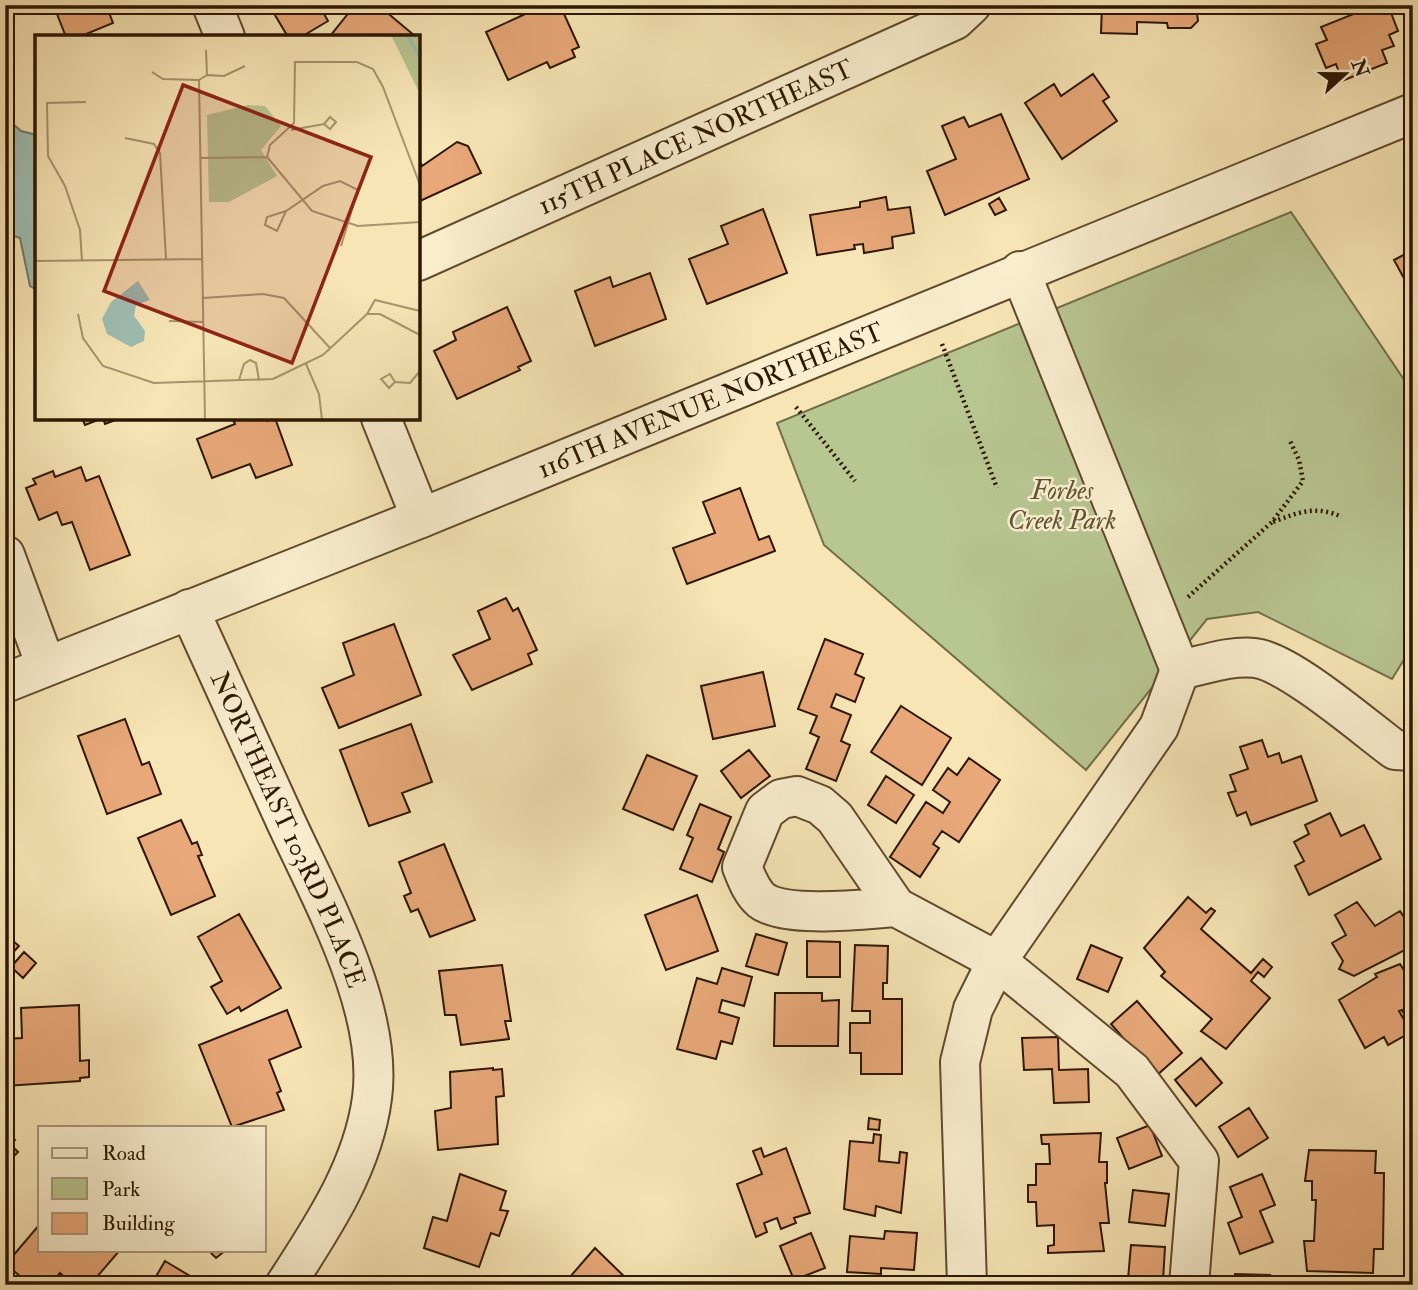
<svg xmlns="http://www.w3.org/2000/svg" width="1418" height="1290" viewBox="0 0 1418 1290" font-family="'IM FELL Double Pica',serif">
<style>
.green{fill:#b8c691;stroke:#726e48;stroke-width:2}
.water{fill:#9ebeb3;stroke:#717b6b;stroke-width:2}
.building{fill:#e8a879;stroke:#2d1700;stroke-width:2}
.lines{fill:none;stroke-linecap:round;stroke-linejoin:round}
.street-casing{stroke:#604a2d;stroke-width:42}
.path{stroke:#2d1700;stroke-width:4.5;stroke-dasharray:2 3.5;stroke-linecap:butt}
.street{stroke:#faeecf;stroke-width:38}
.labels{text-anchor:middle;stroke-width:5;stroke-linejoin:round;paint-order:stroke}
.street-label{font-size:26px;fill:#2d1700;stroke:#faeecf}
.park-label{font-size:26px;font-style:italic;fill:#5e5433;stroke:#faeecf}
.inset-river{fill:none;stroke:#9ebeb3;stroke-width:3.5}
.inset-road{fill:none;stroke:#a6936d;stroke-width:2}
.view{fill:#8f2418;fill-opacity:0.15;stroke:#8f2418;stroke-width:3.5}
.inset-edge{fill:none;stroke:#2d1700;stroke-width:3.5}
</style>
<rect width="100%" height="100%" fill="#f7e5b5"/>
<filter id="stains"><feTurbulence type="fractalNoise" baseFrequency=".00286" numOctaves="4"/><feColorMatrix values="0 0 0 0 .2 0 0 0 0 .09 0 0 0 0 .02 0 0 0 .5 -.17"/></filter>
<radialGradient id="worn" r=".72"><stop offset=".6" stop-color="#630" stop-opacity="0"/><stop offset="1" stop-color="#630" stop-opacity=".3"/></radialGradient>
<path class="green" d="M1291,212L1413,393V645L1392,679L1258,612L1207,619L1086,770L824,545L777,423Z"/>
<path class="water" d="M5,117L21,131L37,135V290L30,286L20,238L5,233Z"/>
<path class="building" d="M50,5H106L113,23L79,37H66L55,9L52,10Z
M291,5H319L328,21L301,37H288L275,15Z
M355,5H378L415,36L333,37L331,35Z
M545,5H560L579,47L572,50L575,57L550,68L547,62L508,80L486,32Z
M1102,5H1196L1198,21L1191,28H1168L1167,23L1137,22V34L1101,33Z
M1312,5H1336L1315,13Z
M1376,5H1388L1398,31L1389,35L1394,46L1382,50L1387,63L1342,81L1336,64L1326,68L1316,44L1327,40L1321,27Z
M1093,74L1109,97L1103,101L1117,121L1062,159L1025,103L1054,84L1061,96Z
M1001,114L1029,179L945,215L927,171L956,159L942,126L964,117L969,127Z
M457,142L468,146L481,173L418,202V158L422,166Z
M886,197L888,210L910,207L914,233L892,237L893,248L864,253L863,244L854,245L855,249L817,255L810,215L860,207V202Z
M999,198L1006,210L995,215L989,204Z
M763,209L787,273L707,304L689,259L728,244L721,226Z
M1409,252L1413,254V295L1394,260Z
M650,273L666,319L595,346L575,291L610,277L613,287Z
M507,307L531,361L518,367L520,370L457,399L434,351L456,340L453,332Z
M82,418H103L85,425Z
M103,418H121L105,424Z
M232,418H266L267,421L275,418L292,465L256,478L250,464L212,478L197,439L235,424Z
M81,467L86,481L99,476L130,555L90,570L72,522L62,525L57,512L39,520L26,488L36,484L33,479L53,471L55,477Z
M740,488L759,540L769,536L775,551L687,584L673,548L715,533L703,502Z
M506,598L513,611L518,608L537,650L528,654L532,664L472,690L453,655L490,639L478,611Z
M394,624L421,695L339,728L322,688L354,675L343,643Z
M825,639L863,654L855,674L864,678L855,702L836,694L831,707L851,715L841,741L850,745L836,781L806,769L819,737L810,733L817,716L798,709Z
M763,672L775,726L713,739L701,686Z
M901,706L951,738L922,785L871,752Z
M125,719L142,765L149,762L161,794L107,814L78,736Z
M411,724L432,782L402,793L410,812L369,826L340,750Z
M1262,740L1268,757L1279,753L1282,763L1301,756L1317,801L1251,825L1246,812L1237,816L1228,793L1236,791L1230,775L1248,769L1240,747Z
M749,750L770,776L741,798L721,771Z
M647,755L697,776L673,830L623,809Z
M969,758L1000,780L959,842L942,831L933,844L939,848L920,877L890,857L926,802L943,813L950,802L933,790L948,768L957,775Z
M886,776L914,795L896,823L868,805Z
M700,804L731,817L718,849L724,852L712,882L680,869L693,838L687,835Z
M1330,813L1341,836L1364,825L1381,859L1309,895L1295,866L1304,861L1294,842L1309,834L1305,825Z
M181,820L192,844L197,842L202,855L198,856L215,896L171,915L138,838Z
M444,844L475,920L430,937L418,909L411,912L404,896L411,893L399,862Z
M697,895L718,951L666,970L645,915Z
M1188,897L1206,913L1211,908L1215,911L1201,929L1251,973L1263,959L1272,967L1264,977L1258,972L1251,981L1270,998L1226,1049L1201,1031L1212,1019L1161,976L1165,972L1144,948Z
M1357,902L1375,926L1400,911L1413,931V946L1354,976L1339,969L1343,961L1332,943L1346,935L1335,915Z
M239,914L281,988L241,1011L239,1007L227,1014L211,987L222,981L198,937Z
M5,934L19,946L5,961Z
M756,934L787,943L778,975L746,966Z
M807,941L840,942V977H807Z
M855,945L888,946L887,983H883V999H902V1074H861V1053H850V1023H870V1011H852Z
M1091,945L1122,958L1108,992L1077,979Z
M24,952L36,963L23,978L11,967Z
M1400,964L1413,985V1012L1405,1016L1402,1010L1399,1011L1411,1032L1388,1045L1384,1037L1365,1048L1339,1000L1377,977L1375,974Z
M502,965L511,1021H505L509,1039L461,1045L456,1015H445L439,971Z
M722,968L752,977L744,1006L722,1000L719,1012L739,1018L732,1044L721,1041L716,1059L677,1049L697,978L717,984Z
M775,993H822V1001L839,1000L838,1046H774Z
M1137,1001L1182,1053L1156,1076L1111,1024Z
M79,1005L80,1061L89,1060V1077L80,1078V1081L5,1086V1039L22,1038L21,1008Z
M287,1010L301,1047L269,1060L281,1091L277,1093L284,1110L232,1127L199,1045Z
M1058,1037L1059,1070L1088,1069L1089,1102L1054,1103L1052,1069L1024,1070L1022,1038Z
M1201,1058L1222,1083L1196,1106L1175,1080Z
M493,1068V1070L502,1069L504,1096L496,1097L498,1144L438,1150L435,1111L451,1108L450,1072Z
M1249,1108L1268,1138L1238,1157L1219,1127Z
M869,1118L880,1120L879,1130L868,1129Z
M1150,1125L1162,1156L1129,1169L1117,1138Z
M5,1130L15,1140L10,1144L18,1152L5,1165Z
M1101,1133L1099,1162H1107V1183H1105L1109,1223H1100L1104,1251L1048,1253V1246L1054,1245V1225L1037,1226L1036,1202H1028V1185H1036V1164H1050L1049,1144H1042L1041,1135Z
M874,1134L881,1135L879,1161L899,1163L900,1152L907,1153L901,1213L876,1206L875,1216L844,1209L850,1141L873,1143Z
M761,1148L764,1157L786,1148L810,1213L794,1218L796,1223L781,1229L777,1218L764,1223L767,1232L756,1237L737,1184L762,1174L753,1151Z
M1309,1150L1376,1151L1375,1173H1384L1383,1249H1374L1373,1273L1307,1271L1304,1241H1314L1316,1200H1312V1181H1305Z
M460,1174L506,1191L500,1210L508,1211L499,1236L491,1233L479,1267L424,1248L433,1217L447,1221Z
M1262,1174L1275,1205L1260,1211L1273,1242L1240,1254L1228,1223L1242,1217L1230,1187Z
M1133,1190L1169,1194L1165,1226L1129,1222Z
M40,1224V1250H120L90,1285H73L60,1273L50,1285H30L6,1264Z
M885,1231L917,1233L914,1270L881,1268V1274L847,1272L850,1236L884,1239Z
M811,1233L825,1268L794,1280L780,1246Z
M1131,1245L1165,1247L1163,1281L1128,1279Z
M595,1248L633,1285H563Z
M208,1250H226L216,1258Z
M165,1261L205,1285H151Z
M1235,1274L1270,1275V1285H1235Z"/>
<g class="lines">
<defs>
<g id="street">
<path d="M212,5L225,37"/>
<path id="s1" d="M418,261L955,20L971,5"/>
<path d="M1020,271L1180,670"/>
<path d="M381,418L421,518"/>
<path d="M5,555L46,666"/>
<path id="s2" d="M189,609C222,680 254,751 286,822C322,900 384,1010 372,1098C363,1167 322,1228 285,1285"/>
<path d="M1180,670C1204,665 1231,655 1255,658C1289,662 1364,727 1395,750L1413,751"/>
<path id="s3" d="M5,683L421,518L1413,113"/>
<path d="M896,907C865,909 785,919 761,900C751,891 747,879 742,867L765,811L781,799L797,796L820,805L835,818L896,907L997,961L1132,1071L1199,1161L1189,1285"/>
<path d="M967,1285L960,1062L973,1009L997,961L1159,727L1180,670"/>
</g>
</defs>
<use href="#street" class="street-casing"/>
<path class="path" d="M942,344L997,488
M796,407L855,481
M1273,522C1299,512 1316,505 1342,517
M1188,597L1272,522L1303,481L1299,460L1289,439"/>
<use href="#street" class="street"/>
</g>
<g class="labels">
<g class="street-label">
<text dy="9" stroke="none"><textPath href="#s1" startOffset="304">115TH PLACE NORTHEAST</textPath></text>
<text dy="9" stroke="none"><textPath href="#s3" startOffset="760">116TH AVENUE NORTHEAST</textPath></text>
<text dy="9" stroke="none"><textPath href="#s2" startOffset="242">NORTHEAST 103RD PLACE</textPath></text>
</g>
<g class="park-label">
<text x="1062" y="499">Forbes<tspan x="1062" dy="30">Creek Park</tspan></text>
</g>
</g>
<g transform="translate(35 35)">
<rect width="385" height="385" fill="#f7e5b5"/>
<path d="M356,0H385V59ZM213,70L230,71L246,91L226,115L242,141L194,167H174L172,80Z" fill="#b8c691"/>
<path d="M103,246L115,265L101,270L99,281L110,296L109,306L96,312L72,299L67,284L76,267Z" fill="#9ebeb3"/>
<path class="inset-river" d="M372,0L385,22"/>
<path class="inset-road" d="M117,37L128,44L164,45M172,40L189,41L210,31M256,95L289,89L295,94L301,87L295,82L289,89M90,103L119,109L125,118L131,224M232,122L235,110L259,88L260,27H322L338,34L348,52L385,150M232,122L277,176L323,191L385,187M165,123L232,122M251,176L242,196L230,190L232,182L251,176L288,151L305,146L323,155L306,211M0,226L168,224M47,226L45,195L30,151L13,121L12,68L51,67M168,263L228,259L249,263L295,313M43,279L48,303L68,331L119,348L238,344L288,320L332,279L340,265L385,276M332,279H345L385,300M134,286L168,287M271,329L284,359L287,385M204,345L209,329L215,325L221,328L224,345M360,347L355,339L346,344L354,353L360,347L375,348L385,336M170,385L164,45L172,40L171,15"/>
<path class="view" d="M148,50L336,122L257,328L69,256Z"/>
<rect width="385" height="385" class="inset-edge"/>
</g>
<rect width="1418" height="1290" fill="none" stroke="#f7e5b5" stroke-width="28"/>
<rect x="7" y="7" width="1404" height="1276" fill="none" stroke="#2d1700" stroke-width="3.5"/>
<rect x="14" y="14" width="1390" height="1262" fill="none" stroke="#2d1700" stroke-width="2"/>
<rect x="38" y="1126" width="228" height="126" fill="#faeecf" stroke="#a8987c" stroke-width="2"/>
<rect x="52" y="1148" width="35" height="10" fill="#faeecf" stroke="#a8987c" stroke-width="2"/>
<text x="102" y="1160" font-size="21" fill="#2d1700">Road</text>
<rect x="52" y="1178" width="35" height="21" fill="#b8c691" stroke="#a8987c" stroke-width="2"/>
<text x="102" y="1196" font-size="21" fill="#2d1700">Park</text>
<rect x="52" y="1213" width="35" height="21" fill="#e8a879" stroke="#a8987c" stroke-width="2"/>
<text x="102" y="1230" font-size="21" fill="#2d1700">Building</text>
<g transform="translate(1345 74) rotate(69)" stroke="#faeecf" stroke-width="5" paint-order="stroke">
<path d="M0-5L12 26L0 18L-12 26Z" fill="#2d1700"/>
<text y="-10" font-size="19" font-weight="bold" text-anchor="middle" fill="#2d1700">N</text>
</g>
<rect width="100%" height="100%" filter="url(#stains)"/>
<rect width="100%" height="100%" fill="url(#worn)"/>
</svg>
